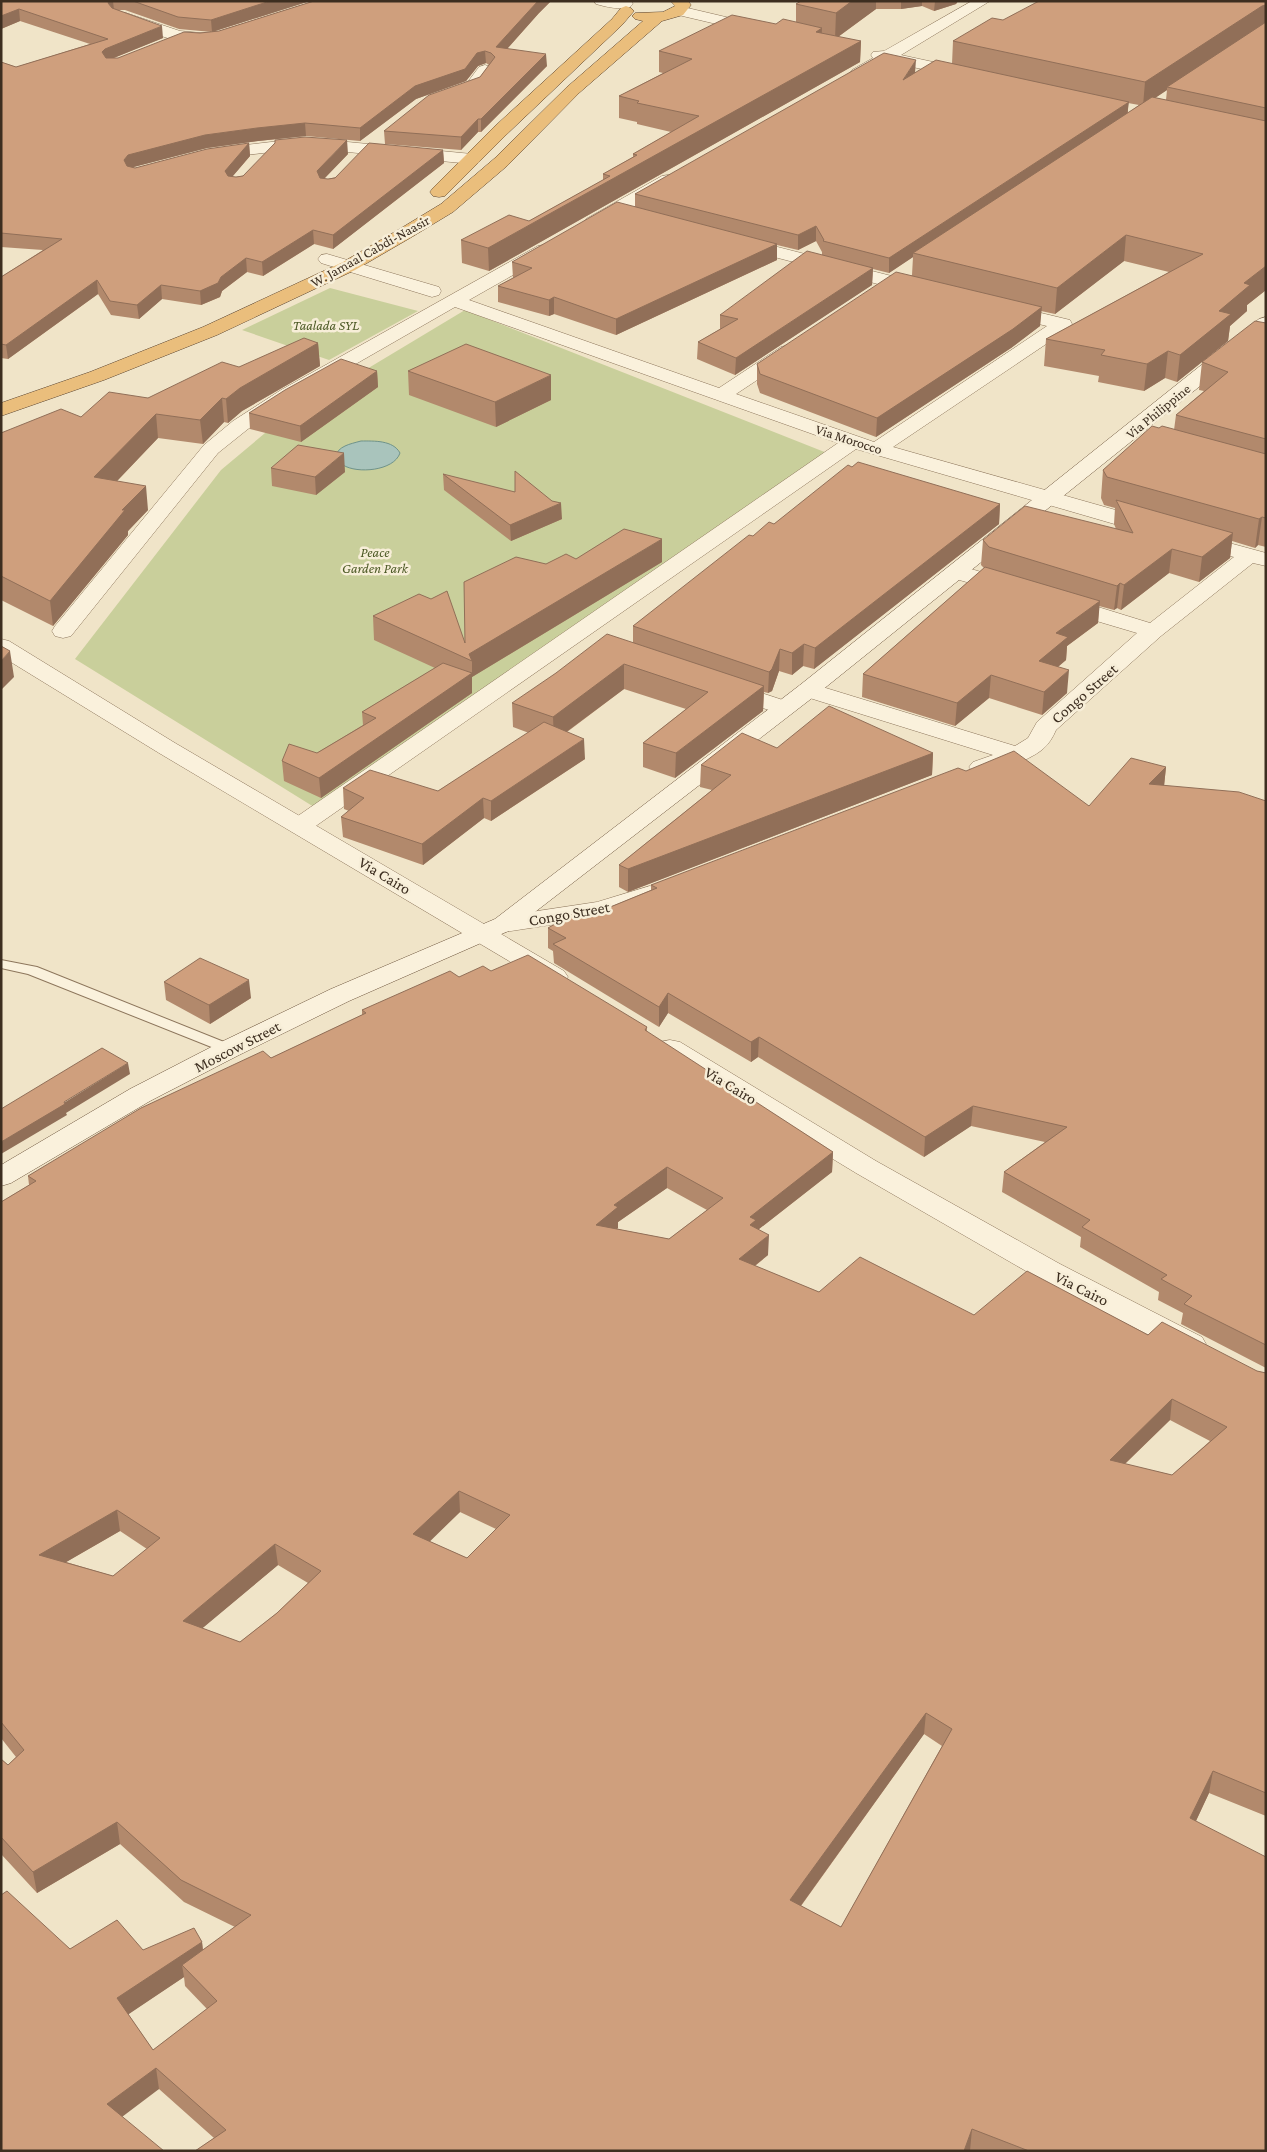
<svg xmlns="http://www.w3.org/2000/svg" width="1267" height="2152" viewBox="0 0 1267 2152" font-family="'Crimson Pro',serif">
<style>
.green{fill:#c9cf9b}
.water{fill:#a9c4bc;stroke:#6f938a}
.lines{fill:none;stroke-linecap:round;stroke-linejoin:round}
.service-casing{stroke:#8d765c;stroke-width:2}
.minor-casing{stroke:#8d765c;stroke-width:1}
.tertiary-casing{stroke:#8d765c;stroke-width:1}
.secondary-casing{stroke:#6f573f;stroke-width:1}
.trunk-casing{stroke:#5b4430;stroke-width:1}
.service{fill:#faf1dc;fill-rule:evenodd}
.minor{fill:#faf1dc;fill-rule:evenodd}
.tertiary{fill:#faf1dc;fill-rule:evenodd}
.secondary{fill:#faf1dc;fill-rule:evenodd}
.trunk{fill:#eabe7c;fill-rule:evenodd}
.wall{fill:#b2896c;fill-rule:evenodd}
.shaded-wall{fill:#916f58}
.building{fill:#cf9f7d;stroke:#916f58;fill-rule:evenodd}
.labels{text-anchor:middle;stroke-width:5;stroke-linejoin:round;paint-order:stroke}
.far-street-label{font-size:14px;fill:#3d2e20;stroke:#f7eed8}
.far-park-label{font-size:14px;font-style:italic;fill:#4d5a26;stroke:#f7eed8}
.street-label{font-size:16px;fill:#3d2e20;stroke:#f7eed8}
</style>
<rect width="100%" height="100%" fill="#f0e4c8"/>
<path class="green" d="M330,288L418,311L329,360L242,330Z
M465,310L827,453L314,807L75,659L221,470L277,423Z"/>
<path class="water" d="M361,441C374,441 393,440 400,453C394,471 357,474 343,465C340,463 337,459 335,457C338,446 350,444 361,441Z"/>
<g class="lines">
<defs>
<path id="service" d="M1,960L37,967L234,1046L236,1049L234,1052H224L28,974L1,968Z"/>
<path id="minor" d="M972,1H990L901,55L970,70L972,73L970,76L964,78L889,62L864,76H852L850,73L852,70L873,58L871,55L873,52L884,51Z
M679,6L764,26L767,29L764,32L759,34L674,14L671,11L674,8Z
M126,13L180,31L212,34L218,36L220,39L218,42C187,50 149,31 121,21L118,18L121,15Z
M485,65L491,67L493,70L479,89L455,98H443L441,95L443,92L467,83L479,67Z
M306,138L472,154L478,155L481,159L478,163L472,164L306,148L212,159L206,158L204,154L206,150L212,149Z
M668,175L674,176L677,180L674,184L598,227L592,228L586,227L583,223L586,219L662,176Z
M742,238L927,285L929,289L927,293L920,295L736,247L733,243L736,239Z
M544,245L550,246L553,250L550,254L469,300L719,388L781,347L788,345L795,347L798,351L795,355L736,394L874,442L1047,326L997,314L995,310L997,306L1004,304L1070,320L1072,324L1070,328L893,447L1158,522L1161,527L1158,532L1150,533L1142,532L856,449L310,830L301,832L292,830L289,825L292,820L838,443L455,307L279,408L248,429L218,453L71,636L63,638L55,636L52,631L55,626L204,445L233,421L281,390L538,246Z
M327,254L439,287L441,291L439,295L432,297L321,263L318,259L321,255Z
M1196,534L1266,553V566L1253,563L1161,636L1056,730C1053,737 1049,744 1043,749C1029,761 989,776 973,772L969,767L973,762L993,755L800,695L796,690L800,685L808,683L816,685L1015,746L1028,738L1037,722L1137,633L1056,609L1053,604L1056,599L1064,597L1072,599L1150,623L1234,557L1188,545L1185,540L1188,535Z
M957,565L1016,582L1019,587L1016,592L1008,594L949,577L946,572L949,567Z
M728,682L792,703L796,708L792,713L784,715L720,694L716,689L720,684Z
M650,886L659,889L663,894L659,899C609,917 557,924 504,932L495,929L491,924L495,919L504,916L597,902Z"/>
<path id="tertiary" d="M594,1H631L633,4L630,7C620,10 606,7 596,4Z
M1,639L9,641L175,743L564,971L568,977L564,983L555,985L546,983L159,753L1,656Z
M670,1040L680,1042L876,1161L1060,1264L1202,1337L1206,1344L1202,1351L1191,1354L1180,1351L1038,1278L856,1173L660,1054L656,1048L660,1042Z"/>
<path id="secondary" d="M1266,317V333L816,695L513,929L349,1001L239,1055L150,1101L11,1183L1,1186V1165L130,1089L219,1043L331,989L495,919L800,685L1259,319Z"/>
<path id="trunk" d="M671,1H688L691,5L683,15L662,21L579,93L507,166L453,212L410,238L355,270L217,335L104,380L1,416V403L90,372L203,327L343,262L398,230L441,204L495,158L567,87L643,21L635,19L632,16L635,13L663,12L675,6Z
M626,6L631,8L634,11L622,25L506,135L445,196L439,197L433,196L430,192L433,188L494,127L612,19L621,8Z"/>
</defs>
<use href="#service" class="service-casing"/>
<use href="#minor" class="minor-casing"/>
<use href="#tertiary" class="tertiary-casing"/>
<use href="#secondary" class="secondary-casing"/>
<use href="#trunk" class="trunk-casing"/>
<use href="#service" class="service"/>
<use href="#minor" class="minor"/>
<use href="#tertiary" class="tertiary"/>
<use href="#secondary" class="secondary"/>
<use href="#trunk" class="trunk"/>
</g>
<path class="wall" d="M1,1H310L212,32L179,29L125,10H119L163,38L114,58H118L200,33L219,31L314,1H551L539,13L507,49L547,66L481,132H478L461,150L385,144L384,131L480,77L489,65L486,63L478,66L466,81L416,99L360,141L306,136L258,141L207,148L133,167L135,168L249,143L250,156L232,177H236L348,154L324,179H328L443,150L444,163L333,249L314,244L263,276L247,272L222,291L220,297L201,305L162,299L139,319L111,315L98,294L8,359L1,358V277L43,250L1,247V62L16,67L90,44L20,21L1,29Z
M801,1H958L956,4L934,11L922,6L901,9H876L838,37L861,41L860,62L489,271L462,263L461,240L529,221L603,180V174L633,157V154L671,132L637,124V122L619,118V96L663,73L659,72V51L776,24L796,22V4Z
M1266,1V290L1247,305V311L1230,326L1228,341L1177,382L1165,378L1144,391L1098,382L1099,376L1044,366L1046,339L1169,272L1124,261L1055,314L1041,311L1040,326L1011,348L876,437L760,393L757,384V364L912,275L913,257L889,273L873,269L872,285L735,375L697,359L698,342L720,329V315L822,255V252L816,241L798,250L777,245V260L616,335L554,314L549,316L498,302V286L513,278L512,262L635,207V194L915,73L952,64L953,41L1003,20ZM1167,90L1166,100L1155,98ZM1128,103L1139,105L1128,113Z
M1266,323V547L1258,545L1255,548L1232,541L1230,558L1199,582L1169,573L1121,610L1117,608L1114,610L1099,606L1098,623L1067,646L1066,660L1058,667L1067,693L1042,715L989,698L955,726L862,697L863,674L984,568L981,565L983,540L1116,529L1114,524L1115,508L1104,505L1101,498L1103,470L1159,428L1174,430L1176,415L1204,391L1199,390L1202,362Z
M318,343L320,366L242,411L228,423L224,422L203,444L158,438L117,481L148,510L128,531V535L53,626L1,600V433L81,417L148,398L239,367Z
M377,371L378,387L301,442L250,429L249,413Z
M408,371L551,400L496,427L409,395Z
M852,467L1000,504L999,524L814,669L803,666L792,675L779,671L772,691L768,693L764,692L763,711L675,778L643,767V743L686,709L624,689L567,732L585,759L491,821L484,818L423,865L343,837L341,817L349,811L344,809L343,788L438,791L529,733L513,727L512,703L633,642V626L753,536L774,524Z
M271,468L345,472L316,495L272,486Z
M443,474L562,519L511,541L444,490Z
M576,559L662,562L472,677V693L321,798L284,781L282,761L317,753L363,725L362,712L435,668L374,640L373,616L465,643L546,564Z
M777,748L933,753L932,775L628,892L619,887V865L712,790L700,787L701,765Z
M1166,767L1164,786L1266,801V1368L1181,1324L1183,1313L1158,1300L1159,1292L1080,1247L1081,1237L1002,1192L1004,1172L1045,1142L971,1126L924,1157L758,1057L751,1062L668,1013L659,1027L554,963L553,951L548,948V928L593,914L651,890V885L966,771L1089,806Z
M491,971L647,1027V1032L833,1152L832,1172L759,1229L768,1255L755,1266L819,1292L974,1315L1148,1335L1257,1371L1266,1373V1816L1209,1793L1196,1821L1266,2151H195L214,2138L159,2089L1,2151L70,1949L143,1950L202,1942L203,1950L235,1927L184,1902L120,1844L37,1893L1,1854V1759L8,1765L16,1757L1,1738V1202L29,1185L28,1176L271,1058L362,1015V1010L459,977ZM667,1188L707,1210L669,1239L617,1229L618,1228V1222ZM1170,1420L1210,1441L1172,1475L1125,1464ZM460,1512L496,1529L467,1558L429,1541ZM120,1531L147,1549L113,1576L66,1562ZM278,1565L308,1583L277,1613L240,1642L202,1628ZM924,1734L942,1746L841,1927L801,1906ZM184,1977L185,1986L207,2009L153,2050L128,2014Z
M164,982L251,998L210,1024L166,1000Z"/>
<path class="shaded-wall" d="M109,1H113L114,10L108,3Z
M270,1H310L212,32L211,20Z
M538,1H551L539,13L497,60L496,47Z
M852,1H876V9L835,39L836,13Z
M901,1H922V6L901,9Z
M935,1H958L956,4L934,11Z
M1266,5V28L1167,87V90L1143,106L1145,82L1262,6Z
M19,9L20,21L1,29V16Z
M162,26L163,38L106,61L102,52L105,49Z
M822,28L821,49L816,32Z
M861,41L860,62L489,271L488,248Z
M485,51L486,63L478,66L466,81L416,99L360,141V128L415,86L477,53Z
M546,54L547,66L481,132V119Z
M916,60L915,73L903,80Z
M1129,102L1127,116L913,253V257L889,273V258Z
M478,119V132L461,150V137Z
M305,123L306,136L258,141L207,148L130,168L126,173L124,160L128,155L205,135L257,128Z
M347,140L348,154L318,185L317,171Z
M249,143L250,156L226,184L225,171Z
M443,150L444,163L333,249V235Z
M816,226V241L798,250V235Z
M313,230L314,244L263,276L262,262Z
M1126,235L1124,261L1055,314L1057,288Z
M777,244V260L616,335V319Z
M246,258L247,272L222,291L220,297L201,305L200,291L221,277Z
M1266,266V290L1247,305V311L1230,326L1228,341L1177,382L1180,355L1244,283Z
M873,268L872,285L735,375L736,358Z
M97,280L98,294L8,359L6,345Z
M161,285L162,299L139,319L137,305Z
M554,297V314L549,316V300Z
M1042,307L1040,326L1011,348L876,437L877,418Z
M318,343L320,366L242,411L228,423L226,399L240,388Z
M1168,351L1165,378L1144,391L1147,364Z
M377,371L378,387L301,442L300,426Z
M551,375V400L496,427L495,402Z
M222,398L224,422L203,444L200,420Z
M156,414L158,438L97,502L94,477Z
M344,453L345,472L316,495L315,477Z
M146,486L148,510L128,531V535L53,626L50,601L122,510Z
M561,503L562,519L511,541L510,525Z
M1000,504L999,524L814,669L815,648Z
M1262,517L1258,545L1255,548L1259,519Z
M1233,533L1230,558L1199,582L1202,557Z
M662,539V562L472,677V661L469,654Z
M1172,549L1169,573L1121,610L1124,585Z
M1120,583L1117,608L1114,610L1117,586Z
M1100,601L1098,623L1067,646L1066,660L1037,684L1039,661L1056,633Z
M804,644L803,666L792,675V653Z
M780,649L779,671L772,691L768,693L769,672Z
M10,651L14,677L1,690V661Z
M624,664V689L554,741L553,717Z
M1069,670L1067,693L1042,715L1044,692Z
M472,673V693L321,798L319,778Z
M991,675L989,698L955,726L957,703Z
M764,686L763,711L675,778L676,753Z
M584,739L585,759L491,821V801Z
M933,753L932,775L628,892V869Z
M1166,767L1164,786L1149,784Z
M483,798L484,818L423,865L422,844Z
M249,980L251,998L210,1024L209,1005Z
M668,993V1013L659,1027V1007Z
M759,1037L758,1057L751,1062V1042Z
M128,1063L130,1074L66,1113L67,1115L1,1154V1142Z
M973,1106L971,1126L924,1157L925,1137Z
M833,1152L832,1172L750,1236V1217Z
M667,1167V1188L618,1222V1228L596,1245V1225L614,1205Z
M769,1235L768,1255L738,1279L739,1259Z
M1172,1399L1170,1420L1107,1481L1110,1460Z
M459,1491L460,1512L415,1556L413,1534Z
M117,1510L120,1531L42,1576L39,1555Z
M275,1544L278,1565L186,1642L183,1621Z
M926,1713L924,1734L789,1922L790,1900Z
M1213,1771L1209,1793L1187,1840L1190,1818Z
M117,1822L120,1844L37,1893L33,1872Z
M202,1942L204,1963L182,1965L184,1977L120,2020L117,1998Z
M156,2068L159,2089L110,2126L107,2104Z
M972,2129L970,2151H964Z"/>
<path class="building" d="M1,1H109L108,3L112,8L162,26L105,49L102,52L106,58H118L184,32L200,33L219,31L314,1H538L496,47L546,54L481,119H478L461,137L384,131L429,95L480,77L495,57L491,53L485,51L477,53L465,69L415,86L360,128L305,123L257,128L205,135L128,155L124,160L127,166L135,168L207,149L249,143L225,171L228,176L236,177L243,176L275,143V140L305,137L347,140L317,171L320,178L328,179L335,178L369,143L443,150L333,235L313,230L262,262L246,258L221,277L218,283L200,291L161,285L137,305L110,301L97,280L6,345L1,344V277L62,239L1,233V62L16,67L108,39L19,9L1,16Z
M133,1H270L211,20L178,17Z
M801,1H852L836,13L796,4Z
M1039,1H1266V5L1262,6L1145,82L953,41L992,18L1003,20Z
M732,15L776,24L783,19L822,28L816,32L861,41L488,248L461,240L509,215L529,221L610,176L603,174L637,155L633,154L699,116L637,103L639,101L619,96L692,59L659,51Z
M1266,22V108L1167,87Z
M884,53L916,60L903,80L936,60L1129,102L889,258L823,241L824,240L816,226L798,235L635,194Z
M1152,97L1266,121V266L1244,283L1250,285L1219,311L1231,314L1180,355L1168,351L1147,364L1101,355L1105,350L1046,339L1203,254L1126,235L1057,288L913,253Z
M617,202L777,244L616,319L554,297L549,300L498,286L532,268L512,262Z
M807,251L873,268L736,358L698,342L738,319L720,315Z
M896,272L1042,307L1013,329L877,418L760,374L757,364Z
M1255,321L1266,323V439L1176,415L1228,372L1202,362Z
M304,338L318,343L240,388L226,399L222,398L200,420L156,414L94,477L146,486L122,510H125L50,601L1,576V433L61,409L81,417L109,392L148,398L222,362L239,367Z
M466,344L551,375L495,402L408,371Z
M341,359L377,371L300,426L249,413L285,390Z
M1152,426L1159,428L1162,426L1266,454V518L1262,517L1259,519L1107,477L1103,470Z
M298,445L344,453L315,477L271,468Z
M858,462L1000,504L815,648L804,644L792,653L780,649L772,669L769,672L633,626L749,535L753,536L769,522L774,524L848,465L852,467Z
M515,471L552,501L561,503L510,525L443,474L515,492Z
M1116,500L1233,533L1202,557L1172,549L1124,585L1120,583L1117,586L989,547L983,540L1025,506L1133,533Z
M624,529L662,539L469,654L472,661L373,616L419,594L431,599L447,591L465,643L464,582L516,557L546,564L566,554L576,559Z
M985,567L1100,601L1056,633L1068,637L1039,661L1069,670L1044,692L991,675L957,703L863,674Z
M607,634L764,686L676,753L643,743L708,692L624,664L553,717L512,703L556,673Z
M1,646L10,651L1,661Z
M443,663L472,673L319,778L282,761L289,744L317,753L376,718L362,712Z
M829,706L933,753L628,869L619,865L731,775L701,765L742,733L777,748Z
M544,722L584,739L491,801L483,798L422,844L341,817L364,798L343,788L370,770L438,791Z
M1014,751L1089,806L1131,758L1166,767L1149,784L1239,792L1266,801V1345L1184,1304L1192,1296L1161,1279L1167,1275L1082,1227L1090,1220L1004,1172L1067,1127L973,1106L925,1137L759,1037L751,1042L668,993L659,1007L553,944L566,938L548,928L583,908L593,914L657,888L651,885L958,768L966,771Z
M528,955L647,1027L645,1030L833,1152L750,1217L756,1220L750,1225L769,1235L739,1259L819,1292L860,1257L974,1315L1027,1271L1148,1335L1162,1322L1257,1371L1266,1373V1793L1213,1771L1190,1818L1266,1857V2151H1029L972,2129L964,2151H195L226,2130L156,2068L107,2104L164,2151H1V1895L7,1891L70,1949L117,1920L143,1950L194,1928L202,1942L117,1998L153,2050L217,2001L182,1965L251,1915L181,1880L117,1822L33,1872L1,1837V1759L8,1765L24,1750L1,1722V1202L36,1181L28,1176L141,1108L263,1051L271,1058L366,1013L362,1010L450,971L459,977L483,966L491,971ZM667,1167L723,1198L669,1239L596,1225L618,1207L614,1205ZM1172,1399L1227,1427L1172,1475L1110,1460ZM459,1491L510,1515L467,1558L413,1534ZM117,1510L160,1538L113,1576L39,1555ZM275,1544L321,1571L277,1613L240,1642L183,1621ZM926,1713L952,1729L841,1927L790,1900Z
M200,958L249,980L209,1005L164,982Z
M102,1048L128,1063L64,1102L65,1104L1,1142V1109Z"/>
<g class="labels">
<g class="far-street-label">
<text transform="translate(370 251) rotate(-29)" y="5">W. Jamaal Cabdi-Naasir</text>
<text transform="translate(1158 411) rotate(-39)" y="5">Via Philippine</text>
<text transform="translate(849 439) rotate(18)" y="5">Via Morocco</text>
</g>
<g class="far-park-label">
<text x="326" y="330">Taalada SYL</text>
<text x="375" y="557">Peace<tspan x="375" dy="16">Garden Park</tspan></text>
</g>
<g class="street-label">
<text transform="translate(1084 693) rotate(-41)" y="6">Congo Street</text>
<text transform="translate(385 875) rotate(31)" y="6">Via Cairo</text>
<text transform="translate(569 913) rotate(-10)" y="6">Congo Street</text>
<text transform="translate(237 1046) rotate(-27)" y="6">Moscow Street</text>
<text transform="translate(731 1085) rotate(31)" y="6">Via Cairo</text>
<text transform="translate(1082 1288) rotate(27)" y="6">Via Cairo</text>
</g>
</g>
<rect width="1267" height="2152" fill="none" stroke="#3d2e20" stroke-width="5"/>
</svg>
